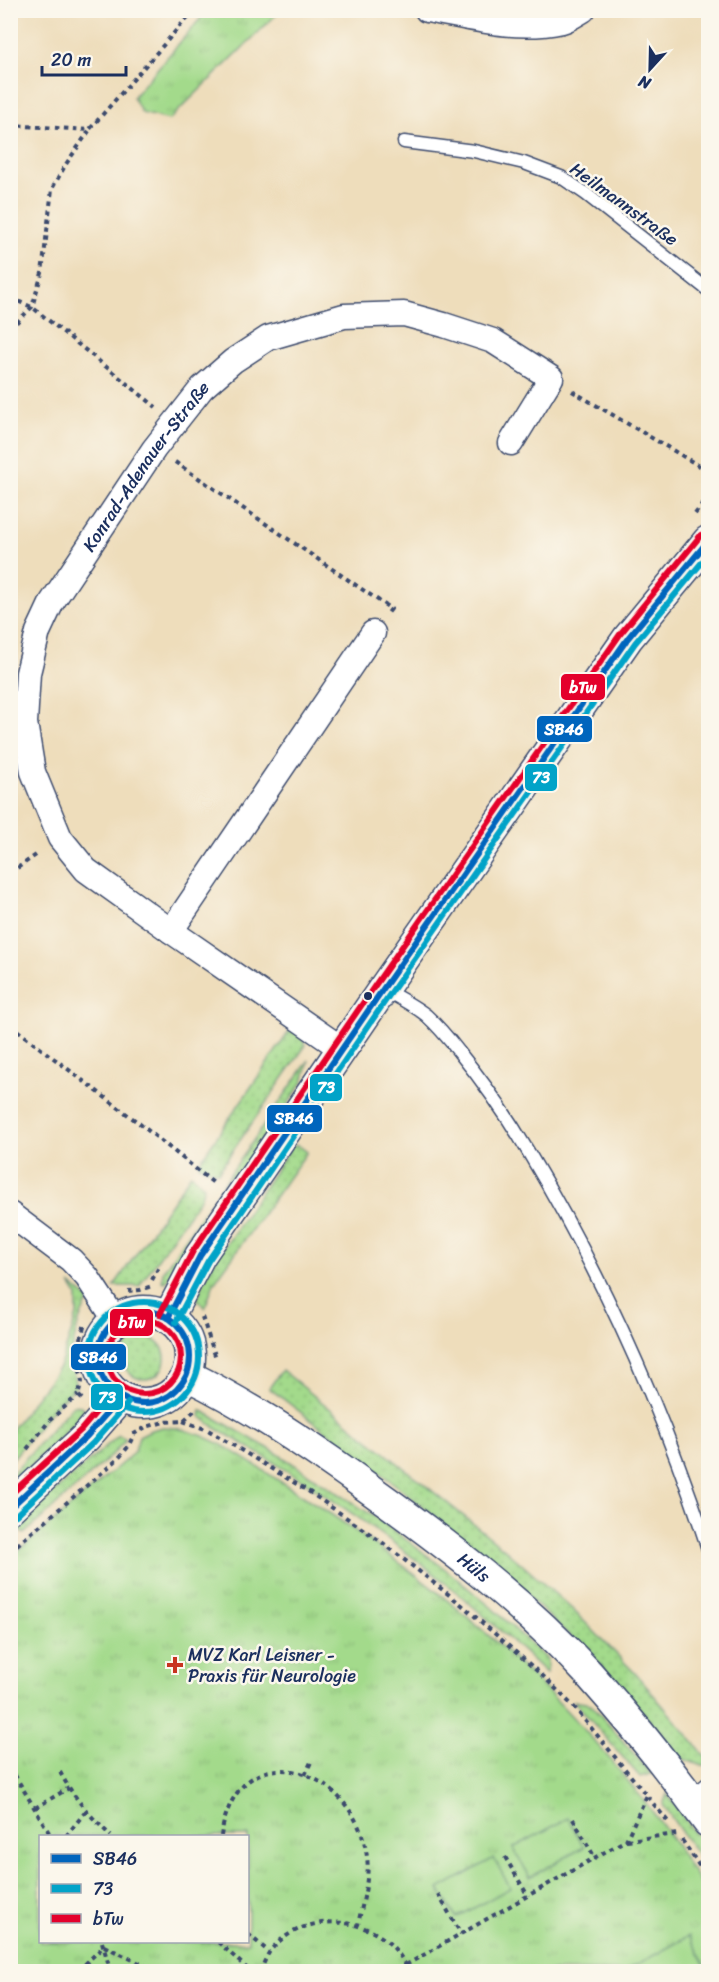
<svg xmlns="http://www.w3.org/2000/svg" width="719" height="1982" viewBox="0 0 719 1982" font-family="Sriracha,sans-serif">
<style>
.grass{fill:url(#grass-dots);stroke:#5f8474;stroke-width:1.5}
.park{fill:url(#park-tufts);stroke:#5f8474;stroke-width:1.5;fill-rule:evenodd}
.pitch{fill:#a3da8b;stroke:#5f8474;stroke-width:1.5}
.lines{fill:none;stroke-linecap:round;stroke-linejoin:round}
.service-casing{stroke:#3b496c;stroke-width:15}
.minor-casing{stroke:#3b496c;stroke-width:27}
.tertiary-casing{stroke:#3b496c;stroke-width:33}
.path{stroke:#3b496c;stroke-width:4;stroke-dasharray:4.5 4.5;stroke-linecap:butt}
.service{stroke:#fff;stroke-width:12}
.minor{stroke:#fff;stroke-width:24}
.tertiary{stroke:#fff;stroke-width:30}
.bus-1-casing{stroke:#fbf7ec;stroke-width:10}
.bus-2-casing{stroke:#fbf7ec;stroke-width:10}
.bus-3-casing{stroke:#fbf7ec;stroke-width:10}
.bus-1{stroke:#0065bd;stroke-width:6}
.bus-2{stroke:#01a3c8;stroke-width:6}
.bus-3{stroke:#e4002b;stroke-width:6}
.bus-dot{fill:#1b2f5e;stroke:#fbf7ec;stroke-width:2}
.poi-dot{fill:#c8321e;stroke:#fbf7ec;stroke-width:2}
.labels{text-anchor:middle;stroke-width:5;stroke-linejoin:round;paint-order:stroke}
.street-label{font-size:18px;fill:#1b2f5e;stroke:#fbf7ec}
.poi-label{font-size:18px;fill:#1b2f5e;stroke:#fbf7ec;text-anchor:start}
.line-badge{stroke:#fbf7ec;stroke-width:2}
.badge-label{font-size:16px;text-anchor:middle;font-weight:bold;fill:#fff}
</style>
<defs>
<pattern id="grass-dots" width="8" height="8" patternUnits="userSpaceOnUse" patternTransform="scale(1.5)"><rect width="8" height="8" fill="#a3da8b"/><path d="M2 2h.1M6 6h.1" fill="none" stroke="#8cbb7a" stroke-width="1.8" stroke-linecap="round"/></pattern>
<pattern id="park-tufts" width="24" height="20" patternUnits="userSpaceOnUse" patternTransform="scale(1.5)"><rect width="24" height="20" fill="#a3da8b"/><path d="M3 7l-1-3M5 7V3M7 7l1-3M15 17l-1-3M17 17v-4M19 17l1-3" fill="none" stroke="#8cbb7a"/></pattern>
</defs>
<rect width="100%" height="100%" fill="#fbf7ec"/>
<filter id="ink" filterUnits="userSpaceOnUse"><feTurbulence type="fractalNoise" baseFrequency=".0167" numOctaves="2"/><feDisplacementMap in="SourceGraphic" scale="12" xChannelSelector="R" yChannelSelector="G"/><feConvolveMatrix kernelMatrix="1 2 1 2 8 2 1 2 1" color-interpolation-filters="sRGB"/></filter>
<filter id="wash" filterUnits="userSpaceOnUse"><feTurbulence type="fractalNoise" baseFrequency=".008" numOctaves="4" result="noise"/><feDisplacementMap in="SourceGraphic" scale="24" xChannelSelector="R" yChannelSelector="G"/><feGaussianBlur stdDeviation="1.35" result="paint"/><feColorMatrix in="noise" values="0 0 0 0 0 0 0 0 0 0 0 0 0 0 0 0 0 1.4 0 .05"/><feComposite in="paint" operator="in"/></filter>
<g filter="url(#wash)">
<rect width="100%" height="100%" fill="#edb"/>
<path class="grass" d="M293,1026L306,1045L218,1172L205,1168L198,1164Z
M309,1060L303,1082L165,1282L162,1281L163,1271Z
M298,1145L307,1152L214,1283L205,1308L197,1299L207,1273L291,1147Z
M191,1174L204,1186L201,1197L139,1286H114Z
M70,1284L90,1300C79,1312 71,1347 72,1363C72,1371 75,1379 76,1387L56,1405L11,1461V1430L60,1366L77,1315V1295Z
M123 1358a21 21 0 1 1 42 0a21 21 0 1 1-42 0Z
M282,1370L507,1551L573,1610L635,1673L697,1746L708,1760V1765H699L681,1758L600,1664L495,1566L396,1485L269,1388Z
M73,1405L81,1406L84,1409L75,1423L11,1487V1475Z
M201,1410L275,1452L381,1521L444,1568L492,1608L547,1659V1674C512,1641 476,1607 438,1577C368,1521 292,1472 214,1427L200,1416Z
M119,1435L126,1439L113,1454L24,1534L15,1526Z
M574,1701L591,1704L651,1774L640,1777Z
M667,1794L708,1852V1871L663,1805Z"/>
<path class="park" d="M207,11H280L169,120L142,113L133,97Z
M163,1427C206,1428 246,1460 281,1482C410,1562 528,1658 624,1776C648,1805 671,1835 690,1867C696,1877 706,1889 708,1899C710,1904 708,1912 708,1917C708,1935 708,1953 708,1971L11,1972V1557L127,1459L135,1450L139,1436L151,1430ZM40,1836H248V1942H40Z"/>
<path class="pitch" d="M568,1818L584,1847L530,1877L513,1848Z
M494,1858L510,1888L456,1918L439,1889Z
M689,1936L708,1971H625Z"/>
</g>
<g filter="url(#ink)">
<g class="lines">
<defs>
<path id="service" d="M404,142L474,151L524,163L561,177L586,194L708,290
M383,989C398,997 413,1005 426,1015C438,1026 449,1039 459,1052C485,1084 508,1117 529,1153C603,1277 663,1411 708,1549
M691,1797L708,1783"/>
<g id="minor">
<path d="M427,10C471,18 517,31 562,21C569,19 576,14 583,10"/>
<path d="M171,931L373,633"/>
<path id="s1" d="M342,1049L171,931L86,870L60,838L33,772L25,723L28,673L38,632L52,602L154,449L202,388L233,361L268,338L344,316L404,314L444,325L493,341L551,378L511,443"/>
<path d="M10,1214L71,1260L87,1277L116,1321"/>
</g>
<g id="tertiary">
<circle cx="144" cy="1357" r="46"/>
<path d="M168,1318L200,1256L383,989L628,638L708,541"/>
<path id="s2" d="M187,1375C252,1407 312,1447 371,1490C448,1545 525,1604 589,1674C631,1721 671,1771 708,1822"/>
<path d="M10,1508L87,1436L121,1397"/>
</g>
</defs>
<use href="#service" class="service-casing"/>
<use href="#minor" class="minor-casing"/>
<use href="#tertiary" class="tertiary-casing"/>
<path class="path" d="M10,125L89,130L194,10
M10,298L32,307L156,407
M10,329L32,307L42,273L52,189L66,164L89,131
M572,391L708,471
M175,462L391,609L388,613
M695,514L708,497
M10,873L39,853
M10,1025L140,1124L216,1185
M152,1280L160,1265
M128,1291L140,1290L152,1286
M202,1317L216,1358
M82,1399L78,1395L82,1382L77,1354L85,1323
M183,1421L208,1430L308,1491L383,1543L462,1605L544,1677L574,1707L670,1824
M27,1449L50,1420L78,1395
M10,1551L118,1459L128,1447L134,1434L146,1427L164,1422L183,1421L195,1410
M10,1767L51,1836
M60,1772C73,1797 91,1817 111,1836
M305,1775L311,1762
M35,1808L69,1788
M573,1819L595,1858
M66,1836L86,1811
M221,1836C238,1725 357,1769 367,1857C370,1879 362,1904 358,1925
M627,1840L678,1834
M682,1840L708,1879
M505,1857L528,1896
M438,1894L461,1934
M248,1934L269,1952
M102,1942L111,1972
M218,1942L251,1972
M104,1946L158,1972
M406,1965L626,1840L648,1793
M80,1972L84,1965L104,1946
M260,1972C263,1965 266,1957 270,1951C307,1905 389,1916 408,1972"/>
<use href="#service" class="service"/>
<use href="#minor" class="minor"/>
<use href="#tertiary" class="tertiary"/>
<defs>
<path id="bus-1" d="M98 1357a46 46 0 1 1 92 0a46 46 0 1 1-92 0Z
M168,1318L200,1256L383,989L628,638L708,541
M10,1508L87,1436L121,1397"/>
<path id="bus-2" d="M89 1357a55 55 0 1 1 110 0a55 55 0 1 1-110 0Z
M176,1322L208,1261L390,994L635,643L708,555
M16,1515L93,1443L128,1403"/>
<path id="bus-3" d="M160,1314L193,1251L376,984L621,633L701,535
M107 1357a37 37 0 1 1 74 0a37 37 0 1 1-74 0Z
M10,1495L81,1430L114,1391"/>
</defs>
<use href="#bus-1" class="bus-1-casing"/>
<use href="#bus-2" class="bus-2-casing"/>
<use href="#bus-3" class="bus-3-casing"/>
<use href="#bus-1" class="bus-1"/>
<use href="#bus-2" class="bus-2"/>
<use href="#bus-3" class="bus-3"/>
</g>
</g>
<circle class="bus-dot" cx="368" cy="996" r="5"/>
<path class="poi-dot" d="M172 1656h6v6h6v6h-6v6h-6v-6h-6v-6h6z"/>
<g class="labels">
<g class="street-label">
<text transform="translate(624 204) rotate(36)" y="6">Heilmannstraße</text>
<text dy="6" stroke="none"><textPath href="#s1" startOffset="765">Konrad-Adenauer-Straße</textPath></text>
<text dy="6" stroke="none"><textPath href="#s2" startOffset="346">Hüls</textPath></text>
</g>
<g class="poi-label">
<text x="188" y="1661">MVZ Karl Leisner -<tspan x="188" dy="21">Praxis für Neurologie</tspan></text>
</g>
</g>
<g class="line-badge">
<rect x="560" y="673" width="46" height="28" rx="6" fill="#e4002b"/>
<rect x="536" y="715" width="57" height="28" rx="6" fill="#0065bd"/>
<rect x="524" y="763" width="34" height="29" rx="6" fill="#01a3c8"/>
<rect x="309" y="1073" width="34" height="29" rx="6" fill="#01a3c8"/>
<rect x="266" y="1104" width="57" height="29" rx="6" fill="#0065bd"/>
<rect x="109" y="1308" width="45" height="29" rx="6" fill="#e4002b"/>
<rect x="70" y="1343" width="57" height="28" rx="6" fill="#0065bd"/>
<rect x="90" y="1383" width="34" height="28" rx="6" fill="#01a3c8"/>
</g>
<g class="badge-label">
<text x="583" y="693">bTw</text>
<text x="564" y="735">SB46</text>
<text x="541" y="783">73</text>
<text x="326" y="1093">73</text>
<text x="294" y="1124">SB46</text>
<text x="132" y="1328">bTw</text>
<text x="98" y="1363">SB46</text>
<text x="107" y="1403">73</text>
</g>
<rect width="719" height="1982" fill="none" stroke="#fbf7ec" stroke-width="36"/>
<rect x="39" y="1835" width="210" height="108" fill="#fbf7ec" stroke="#a1a7b3" stroke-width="1.5"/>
<rect x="51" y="1854" width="30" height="9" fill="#0065bd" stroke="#a1a7b3" stroke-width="1.5"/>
<text x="93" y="1865" font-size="18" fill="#1b2f5e">SB46</text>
<rect x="51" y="1884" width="30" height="9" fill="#01a3c8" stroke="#a1a7b3" stroke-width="1.5"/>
<text x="93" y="1895" font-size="18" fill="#1b2f5e">73</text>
<rect x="51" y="1914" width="30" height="9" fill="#e4002b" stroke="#a1a7b3" stroke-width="1.5"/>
<text x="93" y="1925" font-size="18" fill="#1b2f5e">bTw</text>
<g transform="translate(650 69) rotate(202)" stroke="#fbf7ec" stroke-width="4.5" paint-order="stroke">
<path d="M0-4.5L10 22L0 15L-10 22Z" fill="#1b2f5e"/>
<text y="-9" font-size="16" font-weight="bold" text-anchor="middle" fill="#1b2f5e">N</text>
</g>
<path d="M42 66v9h84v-9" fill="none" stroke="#1b2f5e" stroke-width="3"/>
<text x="51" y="66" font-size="18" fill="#1b2f5e" stroke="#fbf7ec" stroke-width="4.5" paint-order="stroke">20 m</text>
</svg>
